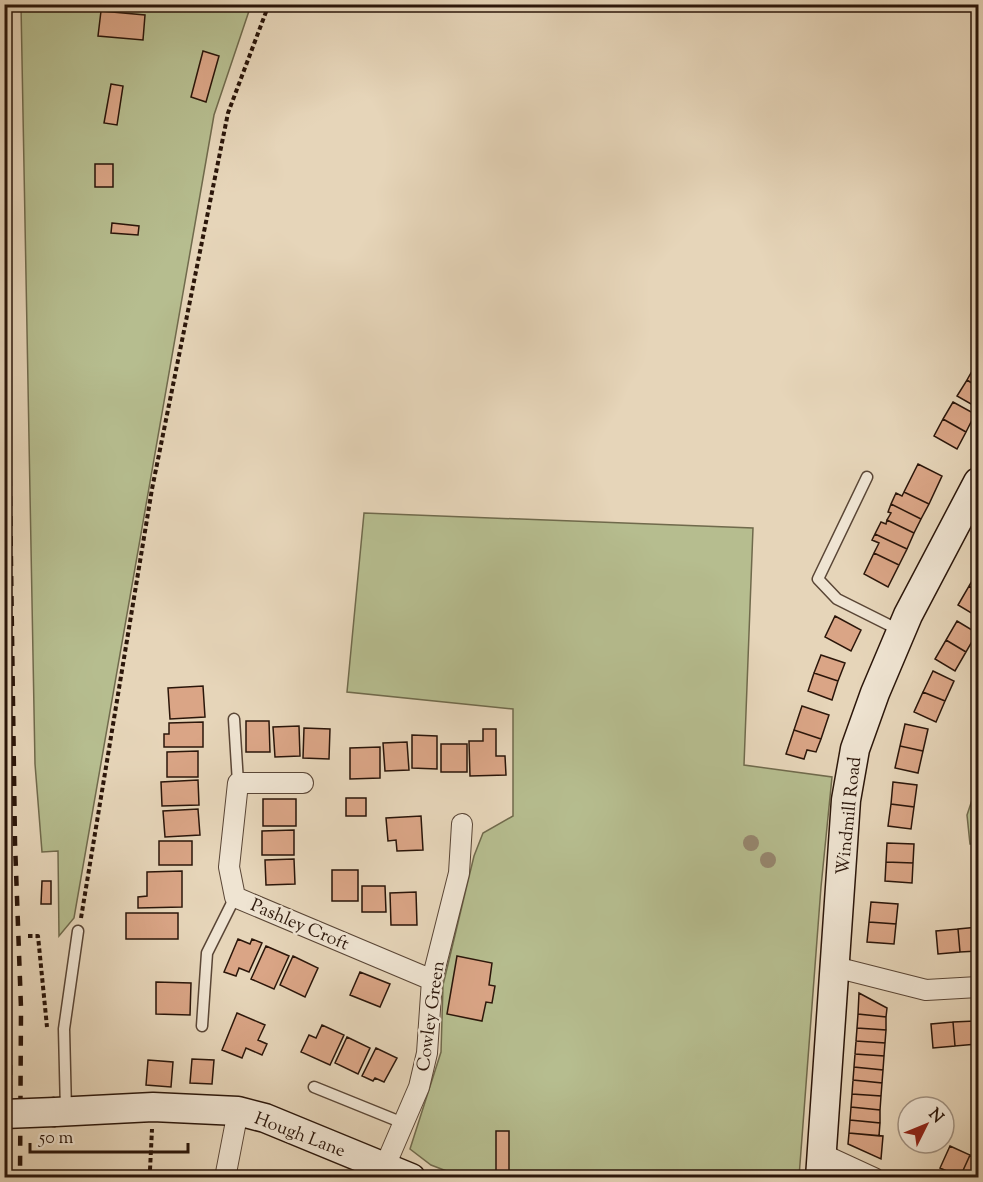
<svg xmlns="http://www.w3.org/2000/svg" width="983" height="1182" viewBox="0 0 983 1182" font-family="'Sorts Mill Goudy',serif">
<style>
.green{fill:#b6bd8f;stroke:#706a4c;stroke-width:1.5}
.building{fill:#daa586;stroke:#2b160a;stroke-width:1.5}
.lines{fill:none;stroke-linecap:round;stroke-linejoin:round}
.lane-casing{stroke:#5a4636;stroke-width:13}
.street-casing{stroke:#5a4636;stroke-width:22}
.secondary-casing{stroke:#2b160a;stroke-width:31}
.path{stroke:#2b160a;stroke-width:4;stroke-dasharray:4.5 3;stroke-linecap:butt}
.lane{stroke:#efe4d2;stroke-width:10}
.street{stroke:#efe4d2;stroke-width:20}
.secondary{stroke:#efe4d2;stroke-width:28}
.rail{stroke:#2b160a;stroke-width:4.5;stroke-dasharray:10 10;stroke-linecap:butt}
.secondary-bridge-casing{stroke:#2b160a;stroke-width:31;stroke-linecap:butt}
.secondary-bridge{stroke:#efe4d2;stroke-width:28}
.tree{fill:#96876f}
.labels{text-anchor:middle;stroke-width:5;stroke-linejoin:round;paint-order:stroke}
.street-label{font-size:18px;fill:#2b160a;stroke:#efe4d2}
</style>
<rect width="100%" height="100%" fill="#e6d5b9"/>
<filter id="stains"><feTurbulence type="fractalNoise" baseFrequency=".00333" numOctaves="4"/><feColorMatrix values="0 0 0 0 .2 0 0 0 0 .09 0 0 0 0 .02 0 0 0 .5 -.17"/></filter>
<radialGradient id="worn" r=".72"><stop offset=".6" stop-color="#630" stop-opacity="0"/><stop offset="1" stop-color="#630" stop-opacity=".3"/></radialGradient>
<path class="green" d="M21,5H251L214,115L74,918L59,936L58,851L42,852L35,764Z
M364,513L753,528L744,765L832,777L821,887L799,1177H462L431,1165L410,1149L441,1052L443,985L474,856L483,833L513,816V709L347,692Z
M978,782V844H970L967,815Z"/>
<path class="building" d="M101,11L145,15L143,40L98,36Z
M203,51L219,56L206,102L191,97Z
M111,84L123,86L117,125L104,123Z
M95,164H113V187H95Z
M978,198V213L972,208Z
M112,223L139,226L138,235L111,233Z
M976,364L978,365V387L967,380Z
M967,380L978,387V408L957,396Z
M953,402L975,414L966,432L943,419Z
M943,419L966,432L957,449L934,436Z
M918,464L942,476L929,504L904,492Z
M904,492L929,504L921,519L891,504L896,493L902,496Z
M891,504L921,519L914,533L887,520L891,513L888,512Z
M887,520L914,533L907,549L875,534L881,522L886,524Z
M875,534L907,549L899,565L874,553L879,543L872,540Z
M874,553L899,565L888,587L864,574Z
M978,571V592L969,586Z
M969,586L978,592V617L958,605Z
M835,616L861,630L851,651L825,637Z
M957,621L977,633L966,652L946,640Z
M946,640L966,652L955,671L935,659Z
M821,655L845,663L838,681L814,673Z
M933,671L954,681L945,701L923,692Z
M814,673L838,681L832,700L808,691Z
M203,686L205,717L170,719L168,688Z
M923,692L945,701L936,722L914,712Z
M802,706L829,715L821,739L794,730Z
M246,721H269L270,752H246Z
M203,722V747H164V734H169V723Z
M905,724L928,729L923,751L900,746Z
M299,726L300,756L275,757L273,727Z
M304,728L330,729L329,759L303,758Z
M483,729H496V756H505L506,775L470,776L469,741H483Z
M794,730L821,739L816,752L807,750L804,759L786,754Z
M412,735L437,736V769L412,768Z
M407,742L409,770L385,771L383,743Z
M441,744H467V772H441Z
M900,746L923,751L918,773L895,768Z
M380,747V778L350,779V748Z
M198,751V777H167V752Z
M198,780L199,805L162,806L161,782Z
M893,782L917,785L914,807L891,804Z
M346,798H366V816H346Z
M263,799H296V826H263Z
M891,804L914,807L911,829L888,826Z
M198,809L200,835L165,837L163,811Z
M421,816L423,850L397,851L396,840L388,841L386,818Z
M294,830V855H262V831Z
M159,841H192V865H159Z
M887,843L914,844L913,863L886,862Z
M294,859L295,884L266,885L265,860Z
M886,862L913,863L912,883L885,881Z
M332,870H358V901H332Z
M182,871V907L138,908V897L147,896V872Z
M42,881H51V904H41Z
M362,886H385L386,912H362Z
M416,892L417,925H391L390,893Z
M871,902L898,904L896,924L869,922Z
M126,913H178V939H126Z
M869,922L896,924L894,944L867,942Z
M978,927V951L960,952L958,929Z
M958,929L960,952L938,954L936,931Z
M238,939L250,944L252,939L262,943L249,972L239,968L236,976L224,972Z
M266,946L289,956L274,989L251,979Z
M293,956L318,968L305,997L280,985Z
M457,956L492,963L489,985L495,986L492,1003L486,1002L482,1021L447,1014Z
M360,972L390,984L380,1007L350,995Z
M156,982L191,983L190,1015L156,1014Z
M859,993L887,1008L886,1017L858,1014Z
M237,1013L265,1025L258,1040L267,1044L262,1055L246,1048L242,1058L222,1050Z
M858,1014L886,1017V1030L857,1028Z
M975,1021L977,1044L955,1046L953,1022Z
M953,1022L955,1046L933,1048L931,1024Z
M322,1025L344,1035L330,1065L301,1052L309,1035L316,1038Z
M857,1028L886,1030L885,1043L856,1041Z
M347,1037L370,1048L358,1074L335,1063Z
M856,1041L885,1043L884,1056L855,1054Z
M376,1048L397,1058L384,1082L375,1078L373,1081L362,1076Z
M855,1054L884,1056L883,1070L854,1067Z
M192,1059L214,1060L212,1084L190,1083Z
M148,1060L173,1062L171,1087L146,1085Z
M854,1067L883,1070L882,1083L853,1080Z
M853,1080L882,1083L881,1096L852,1094Z
M852,1094L881,1096L880,1110L851,1107Z
M851,1107L880,1110V1123L850,1120Z
M850,1120L880,1123L879,1136L849,1133Z
M496,1131H509V1175H496Z
M849,1133L883,1136L881,1159L848,1144Z
M950,1146L970,1155L960,1177L940,1168Z
M970,1155L978,1159V1178L960,1177Z"/>
<g class="lines">
<defs>
<path id="lane" d="M867,477L818,579L837,599L901,631
M234,719L238,783
M202,1026L207,953L235,897
M314,1087L403,1123
M66,1111L64,1029L78,931"/>
<path id="street" d="M303,783H238L229,867L235,897L432,980
M835,967L926,990L978,987
M822,1154L874,1178
M385,1166L419,1087L427,1053L432,980L459,873L462,824
M225,1178L238,1111"/>
<path id="secondary" d="M55,1112L153,1107L238,1111L265,1118L411,1178
M820,1178L846,800L855,749L875,693L908,615L978,482"/>
</defs>
<use href="#lane" class="lane-casing"/>
<use href="#street" class="street-casing"/>
<use href="#secondary" class="secondary-casing"/>
<path class="path" d="M81,918L152,489L228,113L269,4
M28,936H38L47,1027
M150,1170L152,1129"/>
<use href="#lane" class="lane"/>
<use href="#street" class="street"/>
<use href="#secondary" class="secondary"/>
<path class="rail" d="M4,76L15,843L21,1008L20,1178
M4,701L6,803
M7,845L10,1070L9,1178"/>
<defs>
<path id="secondary-bridge" d="M4,1114L55,1112"/>
</defs>
<use href="#secondary-bridge" class="secondary-bridge-casing"/>
<use href="#secondary-bridge" class="secondary-bridge"/>
</g>
<g class="tree">
<circle cx="751" cy="843" r="8"/>
<circle cx="768" cy="860" r="8"/>
</g>
<g class="labels">
<g class="street-label">
<text transform="translate(848 816) rotate(-84)" y="6">Windmill Road</text>
<text transform="translate(300 924) rotate(23)" y="6">Pashley Croft</text>
<text transform="translate(430 1016) rotate(-82)" y="6">Cowley Green</text>
<text transform="translate(300 1134) rotate(21)" y="6">Hough Lane</text>
</g>
</g>
<rect width="983" height="1182" fill="none" stroke="#e6d5b9" stroke-width="24"/>
<rect x="6" y="6" width="971" height="1170" fill="none" stroke="#2b160a" stroke-width="3"/>
<rect x="12" y="12" width="959" height="1158" fill="none" stroke="#2b160a" stroke-width="1.5"/>
<g transform="translate(926 1125) rotate(47)"><circle r="28" fill="#efe4d2" stroke="#a19282" stroke-width="1.5"/>
<path d="M0-4.5L10 22L0 15L-10 22Z" fill="#8f2418"/>
<text y="-9" font-size="16" font-weight="bold" text-anchor="middle" fill="#2b160a">N</text>
</g>
<path d="M30 1143v9h158v-9" fill="none" stroke="#2b160a" stroke-width="3"/>
<text x="39" y="1143" font-size="18" fill="#2b160a" stroke="#efe4d2" stroke-width="4.5" paint-order="stroke">50 m</text>
<rect width="100%" height="100%" filter="url(#stains)"/>
<rect width="100%" height="100%" fill="url(#worn)"/>
</svg>
